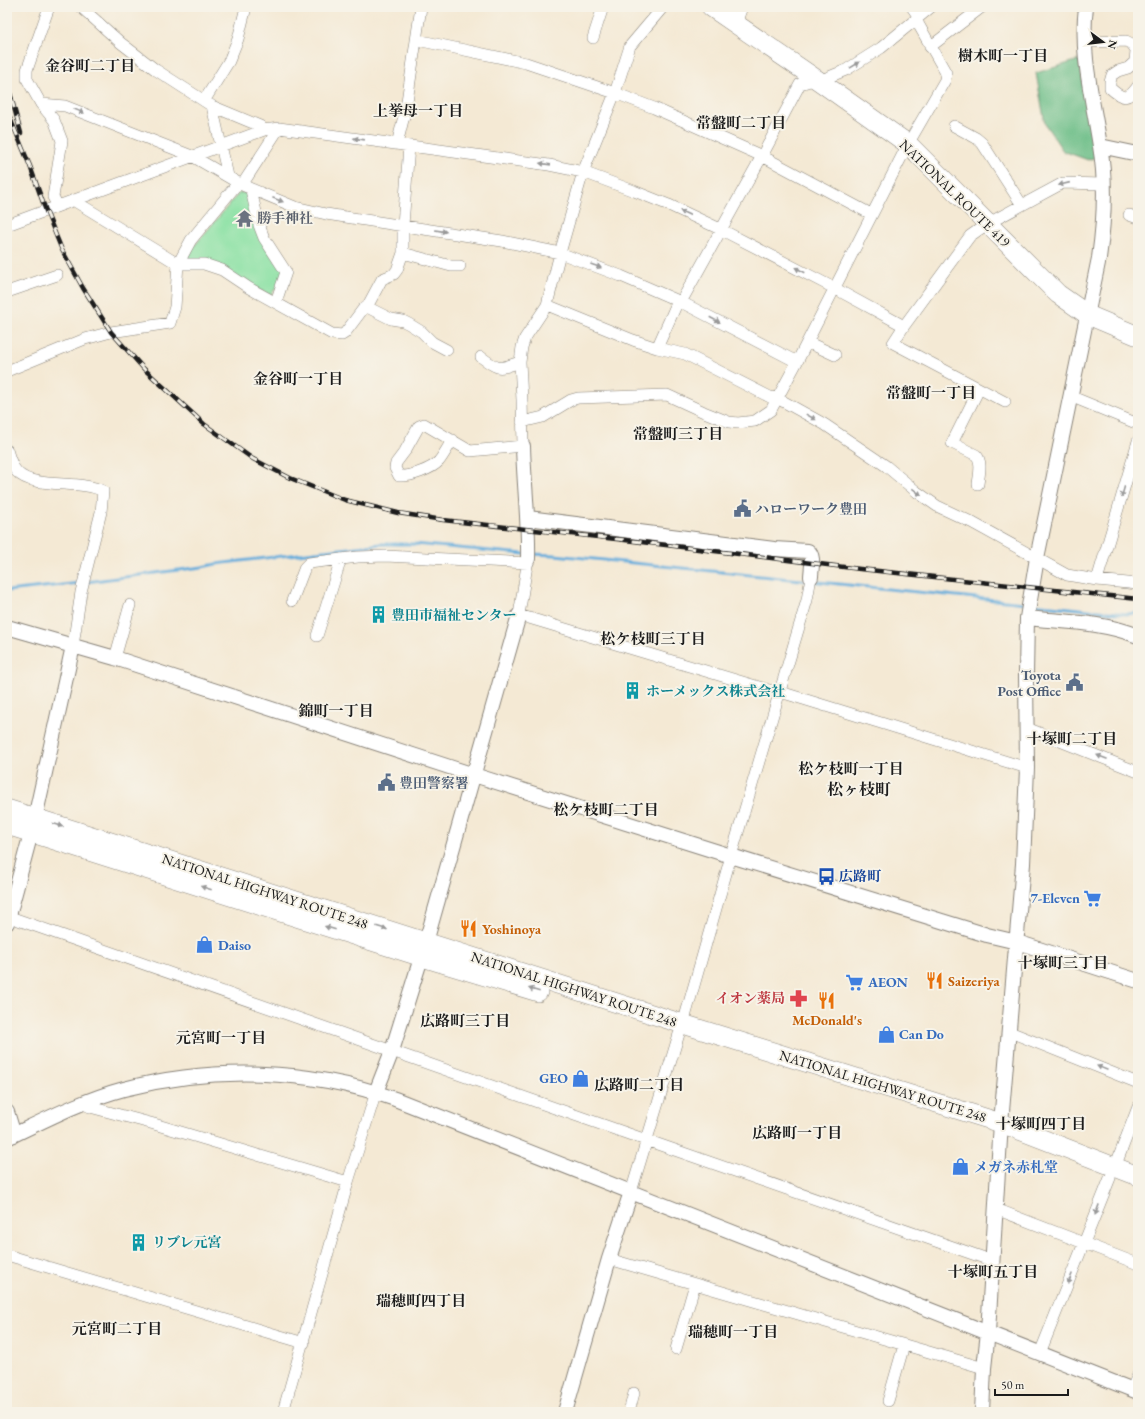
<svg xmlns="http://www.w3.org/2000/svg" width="1145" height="1419" viewBox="0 0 1145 1419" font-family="'EB Garamond','Noto Serif JP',serif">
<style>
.green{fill:#8be1a4;stroke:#547e60}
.forest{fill:#70bf8a;stroke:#466e53}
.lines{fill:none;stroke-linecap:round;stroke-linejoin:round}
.stream{stroke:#65addc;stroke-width:3}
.minor-casing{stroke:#888278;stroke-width:12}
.tertiary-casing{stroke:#888278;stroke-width:16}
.trunk-casing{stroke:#888278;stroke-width:20}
.minor{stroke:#fff;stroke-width:11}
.tertiary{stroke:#fff;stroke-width:14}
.trunk{stroke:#fff;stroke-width:19}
.rail-casing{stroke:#1c1c1c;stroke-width:4.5}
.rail{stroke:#f7f3e8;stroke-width:3;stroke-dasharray:9;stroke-linecap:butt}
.oneway{fill:#999}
.labels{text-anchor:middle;stroke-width:4;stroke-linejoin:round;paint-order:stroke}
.street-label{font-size:14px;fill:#1c1c1c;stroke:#f7f3e8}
.worship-label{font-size:14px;font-weight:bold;fill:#5b616d;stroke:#f7f3e8;text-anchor:start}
.service-label{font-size:14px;font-weight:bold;fill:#4e5e75;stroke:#f7f3e8;text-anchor:start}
.culture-label{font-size:14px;font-weight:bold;fill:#0d838f;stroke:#f7f3e8;text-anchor:start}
.transit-label{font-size:14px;font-weight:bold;fill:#164399;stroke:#f7f3e8;text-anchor:start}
.shop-label{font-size:14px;font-weight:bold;fill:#366cbe;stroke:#f7f3e8;text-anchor:start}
.food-label{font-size:14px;font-weight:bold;fill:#c56008;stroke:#f7f3e8;text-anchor:start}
.health-label{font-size:14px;font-weight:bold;fill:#be3a42;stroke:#f7f3e8;text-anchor:end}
.neighbourhood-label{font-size:15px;font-weight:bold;fill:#1c1c1c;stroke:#f7f3e8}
.quarter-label{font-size:16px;font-weight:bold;fill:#1c1c1c;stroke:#f7f3e8}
</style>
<rect width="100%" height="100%" fill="#f7f3e8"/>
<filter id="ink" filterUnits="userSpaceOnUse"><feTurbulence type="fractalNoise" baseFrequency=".025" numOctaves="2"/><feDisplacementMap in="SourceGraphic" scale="8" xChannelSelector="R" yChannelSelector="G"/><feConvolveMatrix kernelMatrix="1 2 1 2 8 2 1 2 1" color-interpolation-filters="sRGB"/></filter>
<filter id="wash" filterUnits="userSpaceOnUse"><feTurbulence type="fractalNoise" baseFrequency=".012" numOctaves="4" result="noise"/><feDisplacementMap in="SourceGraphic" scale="16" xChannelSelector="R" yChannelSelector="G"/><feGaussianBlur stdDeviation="0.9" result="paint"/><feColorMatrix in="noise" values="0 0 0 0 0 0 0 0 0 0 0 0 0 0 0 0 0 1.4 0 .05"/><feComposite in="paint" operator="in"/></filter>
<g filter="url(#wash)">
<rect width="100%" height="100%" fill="#f4e9d4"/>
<path class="green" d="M245,192L284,271L277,289L274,290L271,295L188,260L187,257L195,245L239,193H242Z"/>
<path class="forest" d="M1079,60L1096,157L1088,160L1063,151L1045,124L1036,73Z"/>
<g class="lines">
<path class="stream" d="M531,554L555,555L1025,603
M86,582L202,567L216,564L381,544H414L524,554
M7,591L81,583
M1033,604L1126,614L1138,613"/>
</g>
</g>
<g filter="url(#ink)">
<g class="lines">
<defs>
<path id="minor" d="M49,7L27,70V79L41,104L54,120L62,141L53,197L58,206
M81,7L121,43L156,70L212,106L260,126L264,130
M912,7L919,17
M736,23L742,7
M593,38L603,7
M417,40L526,63L615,93L654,108L762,156L871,214
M1085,42L1126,41L1132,44L1136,50L1135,62
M930,47L982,7
M1138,59L1128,68L1118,71L1112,75L1110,82V88C1123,100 1128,100 1138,86
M204,101L229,61L238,39L246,7
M41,104L65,106L192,156L242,185L295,207L326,214L502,241L560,253L621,276L681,302L797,362
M212,106L228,176
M954,126L976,138L982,143L1022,205
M397,144L406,108L421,7
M242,185L279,128
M251,190L259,225L264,238L286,272L276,302
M73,200L178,264H204L222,270L249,288L332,334L342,335L345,333L363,309L367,307L382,279L394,274L397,270L403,253V225L409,146
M1129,215L1138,218
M7,225L264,130L279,128L549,165L583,172L634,191L669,205L720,229L834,288L904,326
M403,253L451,266H460
M7,292L57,275
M681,302L762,156L800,84L810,81H819L846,70L881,48L931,7
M547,305L633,340L657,348L685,354L770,397L777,398L824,424L886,466L917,492L937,506L971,522L1067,575L1097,580L1138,584
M367,307L391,319L403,321L409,324L422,332L432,342L447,350
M807,342L835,355
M657,348L678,301
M481,357C500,371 498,369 520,362
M7,371L85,339L111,332L170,323L175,307L178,264L191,240L238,183
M1070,396L1138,424
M1005,402L893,343L904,326L970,236L987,224L1063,183L1103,184
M522,422L543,417L571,400L578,398L667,395L704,412L729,422L738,423L755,421L771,410L797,362L908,144L945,80L946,73L916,20
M453,440C448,446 444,455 439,461C432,469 410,477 399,476L395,468L396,463L405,451L419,426L424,424L470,451L523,446L522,400L520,362L522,347L525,338L547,305L560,253L583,172L615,93L630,46L663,7
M7,450C9,457 12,467 17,472C34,490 80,479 103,491L101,512L81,592L73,646
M978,484C979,475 983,462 976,455L952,443L979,389
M528,559L519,615L779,693L787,694L1027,768
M1097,580L1138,441
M292,601L305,567L309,563L358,557L385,556L528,563
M317,636L341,559
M115,658L130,605
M1027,728L1138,772
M7,916L646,1140L993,1261
M683,1024L731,856L807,600L811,577
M1010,1032L1138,1083
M82,1103L90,1107L154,1124L348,1182
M1115,1167L1138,1107
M631,1192L679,1034
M996,1209L1138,1264
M7,1255L304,1343
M609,1259L984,1368
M676,1349L695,1284
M1040,1353L1110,1178
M1132,1389L1138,1375
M888,1401L904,1345
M283,1412L348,1182L376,1092
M629,1412L634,1393"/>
<path id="tertiary" d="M1100,146L1138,154
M523,446C524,484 529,521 528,559
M528,518L774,549L808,551C815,556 811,569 811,577
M1027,618C1064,622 1104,622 1138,636
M7,627L115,658L474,775L731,856L987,935L1017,942L1138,981
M7,923L35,818L73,646
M376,1092L392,1051L426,942L519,615
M7,1112L14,1135
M7,1138C45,1120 83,1100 124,1089C213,1066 308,1068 395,1099L1138,1392
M565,1412L609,1259L631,1192
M982,1412L984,1368L988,1332L1001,1123L1023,864L1027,768L1026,675L1027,618L1037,558L1099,258C1104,223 1106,180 1100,146C1093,100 1080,53 1086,7"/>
<path id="trunk" d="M711,7L819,81L908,144L1058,294L1088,315L1138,336
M7,809L683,1024L1001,1123L1138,1176
M7,825L422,957L538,992"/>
</defs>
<use href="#minor" class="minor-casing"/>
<use href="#tertiary" class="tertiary-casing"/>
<use href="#trunk" class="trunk-casing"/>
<use href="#minor" class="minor"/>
<use href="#tertiary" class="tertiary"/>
<use href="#trunk" class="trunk"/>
<defs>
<path id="rail" d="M1130,7L1138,10
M7,82L21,133
M7,111L30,166L46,211L62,250L83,288L111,332L144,369L204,424L253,459L290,478L345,500L398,513L443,520L625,540L860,569L1138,599"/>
</defs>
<use href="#rail" class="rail-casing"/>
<use href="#rail" class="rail"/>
</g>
<defs><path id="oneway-solid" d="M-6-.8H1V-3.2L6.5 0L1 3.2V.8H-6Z"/></defs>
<g class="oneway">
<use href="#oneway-solid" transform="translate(855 65) rotate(-32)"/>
<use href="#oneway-solid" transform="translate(79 111) rotate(22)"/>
<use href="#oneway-solid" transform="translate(359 139) rotate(-172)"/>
<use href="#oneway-solid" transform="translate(545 164) rotate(-172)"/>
<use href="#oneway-solid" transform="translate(1064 184) rotate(167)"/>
<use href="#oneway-solid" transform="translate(278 200) rotate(21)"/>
<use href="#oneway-solid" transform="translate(685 213) rotate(-155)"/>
<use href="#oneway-solid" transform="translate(441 231) rotate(9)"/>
<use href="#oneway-solid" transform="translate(596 266) rotate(20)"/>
<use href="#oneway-solid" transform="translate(800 270) rotate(-153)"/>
<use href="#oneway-solid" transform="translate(715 320) rotate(27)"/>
<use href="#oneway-solid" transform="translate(811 417) rotate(29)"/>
<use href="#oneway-solid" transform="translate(917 492) rotate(38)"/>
<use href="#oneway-solid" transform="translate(1123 492) rotate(106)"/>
<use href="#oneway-solid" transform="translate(1102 757) rotate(-159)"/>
<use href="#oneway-solid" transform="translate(58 825) rotate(18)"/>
<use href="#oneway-solid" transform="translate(206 888) rotate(-162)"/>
<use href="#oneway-solid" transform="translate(330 928) rotate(-162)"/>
<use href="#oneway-solid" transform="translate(382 928) rotate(18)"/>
<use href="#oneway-solid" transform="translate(534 990) rotate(-163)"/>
<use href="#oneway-solid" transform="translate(1102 1068) rotate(-158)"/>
<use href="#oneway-solid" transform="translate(1097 1210) rotate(111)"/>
<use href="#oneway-solid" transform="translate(1070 1279) rotate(112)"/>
</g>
</g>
<defs>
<symbol id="temple-bare" viewBox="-9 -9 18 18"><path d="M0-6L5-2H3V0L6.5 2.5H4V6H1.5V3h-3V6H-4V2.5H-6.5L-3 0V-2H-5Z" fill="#6b7280" stroke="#f7f3e8" stroke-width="2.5" paint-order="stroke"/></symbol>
<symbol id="civic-bare" viewBox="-9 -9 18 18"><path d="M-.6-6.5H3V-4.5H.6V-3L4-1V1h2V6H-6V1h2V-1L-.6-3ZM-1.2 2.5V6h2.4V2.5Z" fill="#5c6f8a" stroke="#f7f3e8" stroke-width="2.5" paint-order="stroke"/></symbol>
<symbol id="building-bare" viewBox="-9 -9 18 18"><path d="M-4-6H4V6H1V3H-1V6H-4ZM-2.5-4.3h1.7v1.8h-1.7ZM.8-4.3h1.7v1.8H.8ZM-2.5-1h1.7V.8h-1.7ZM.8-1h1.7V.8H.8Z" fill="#0f9aa8" stroke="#f7f3e8" stroke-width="2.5" paint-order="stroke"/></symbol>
<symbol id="bus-bare" viewBox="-9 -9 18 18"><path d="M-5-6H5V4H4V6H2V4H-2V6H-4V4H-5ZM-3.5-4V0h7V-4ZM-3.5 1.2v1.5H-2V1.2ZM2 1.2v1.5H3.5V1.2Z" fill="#1a4fb4" stroke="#f7f3e8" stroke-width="2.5" paint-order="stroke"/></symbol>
<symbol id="supermarket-bare" viewBox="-9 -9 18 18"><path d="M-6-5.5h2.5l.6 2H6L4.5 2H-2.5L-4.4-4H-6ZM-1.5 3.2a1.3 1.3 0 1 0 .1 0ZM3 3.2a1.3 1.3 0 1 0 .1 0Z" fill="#3f7fe0" stroke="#f7f3e8" stroke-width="2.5" paint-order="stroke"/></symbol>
<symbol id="restaurant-bare" viewBox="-9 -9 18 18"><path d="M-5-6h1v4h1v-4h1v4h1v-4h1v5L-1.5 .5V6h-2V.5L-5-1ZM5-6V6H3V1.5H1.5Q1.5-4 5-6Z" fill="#e8710a" stroke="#f7f3e8" stroke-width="2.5" paint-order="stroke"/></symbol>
<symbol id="shop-bare" viewBox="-9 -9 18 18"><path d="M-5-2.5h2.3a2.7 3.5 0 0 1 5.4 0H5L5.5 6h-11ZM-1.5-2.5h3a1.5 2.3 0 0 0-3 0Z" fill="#3f7fe0" stroke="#f7f3e8" stroke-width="2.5" paint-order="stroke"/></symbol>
<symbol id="pharmacy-bare" viewBox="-9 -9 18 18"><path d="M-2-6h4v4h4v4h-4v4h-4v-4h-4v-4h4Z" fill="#e0444e" stroke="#f7f3e8" stroke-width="2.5" paint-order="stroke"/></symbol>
</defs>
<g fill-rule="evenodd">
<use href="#temple-bare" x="232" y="206" width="25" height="25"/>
<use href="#civic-bare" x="730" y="496" width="25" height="25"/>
<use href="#building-bare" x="366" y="602" width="25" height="25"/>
<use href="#civic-bare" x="1062" y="670" width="25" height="25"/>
<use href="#building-bare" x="620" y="678" width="25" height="25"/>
<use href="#civic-bare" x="374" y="770" width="25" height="25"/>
<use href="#bus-bare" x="814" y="864" width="25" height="25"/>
<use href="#supermarket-bare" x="1080" y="886" width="25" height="25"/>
<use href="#restaurant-bare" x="456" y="916" width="25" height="25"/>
<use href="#shop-bare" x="192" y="932" width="25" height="25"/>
<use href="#restaurant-bare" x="922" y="968" width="25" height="25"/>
<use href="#supermarket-bare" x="842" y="970" width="25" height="25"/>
<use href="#pharmacy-bare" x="786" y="986" width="25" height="25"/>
<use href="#restaurant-bare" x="814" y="988" width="25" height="25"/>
<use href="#shop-bare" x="874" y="1022" width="25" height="25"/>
<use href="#shop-bare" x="568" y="1066" width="25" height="25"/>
<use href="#shop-bare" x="948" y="1154" width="25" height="25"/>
<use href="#building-bare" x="126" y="1230" width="25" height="25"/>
</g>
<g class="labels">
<g class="street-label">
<text transform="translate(955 193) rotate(44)" y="5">NATIONAL ROUTE 419</text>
<text transform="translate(265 891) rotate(18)" y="5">NATIONAL HIGHWAY ROUTE 248</text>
<text transform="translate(574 989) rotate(18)" y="5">NATIONAL HIGHWAY ROUTE 248</text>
<text transform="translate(883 1086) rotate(17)" y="5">NATIONAL HIGHWAY ROUTE 248</text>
</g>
<g class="worship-label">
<text x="257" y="223">勝手神社</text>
</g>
<g class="service-label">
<text x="755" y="514">ハローワーク豊田</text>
<text x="1061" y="680" text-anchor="end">Toyota<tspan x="1061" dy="16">Post Office</tspan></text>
<text x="399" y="788">豊田警察署</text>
</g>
<g class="culture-label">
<text x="391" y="620">豊田市福祉センター</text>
<text x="646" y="696">ホーメックス株式会社</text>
<text x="152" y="1247">リブレ元宮</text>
</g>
<g class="transit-label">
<text x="839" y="881">広路町</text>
</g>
<g class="shop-label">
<text x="1080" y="903" text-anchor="end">7-Eleven</text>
<text x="218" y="950">Daiso</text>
<text x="868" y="987">AEON</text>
<text x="899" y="1039">Can Do</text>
<text x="568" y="1083" text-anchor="end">GEO</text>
<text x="974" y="1172">メガネ赤札堂</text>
</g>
<g class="food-label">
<text x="482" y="934">Yoshinoya</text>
<text x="948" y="986">Saizeriya</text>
<text x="827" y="1025" text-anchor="middle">McDonald's</text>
</g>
<g class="health-label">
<text x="785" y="1003">イオン薬局</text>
</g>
<g class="neighbourhood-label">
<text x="1003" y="61">樹木町一丁目</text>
<text x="90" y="71">金谷町二丁目</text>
<text x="418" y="116">上挙母一丁目</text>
<text x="741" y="128">常盤町二丁目</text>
<text x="298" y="384">金谷町一丁目</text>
<text x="931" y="398">常盤町一丁目</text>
<text x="678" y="439">常盤町三丁目</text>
<text x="653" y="644">松ケ枝町三丁目</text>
<text x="336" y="716">錦町一丁目</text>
<text x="1072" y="744">十塚町二丁目</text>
<text x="851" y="774">松ケ枝町一丁目</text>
<text x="606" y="815">松ケ枝町二丁目</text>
<text x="1063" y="968">十塚町三丁目</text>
<text x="465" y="1026">広路町三丁目</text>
<text x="221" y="1043">元宮町一丁目</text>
<text x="639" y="1090">広路町二丁目</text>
<text x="1041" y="1129">十塚町四丁目</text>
<text x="797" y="1138">広路町一丁目</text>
<text x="993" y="1277">十塚町五丁目</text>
<text x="421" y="1306">瑞穂町四丁目</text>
<text x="117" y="1334">元宮町二丁目</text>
<text x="733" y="1337">瑞穂町一丁目</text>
</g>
<g class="quarter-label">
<text x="859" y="795">松ヶ枝町</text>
</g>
</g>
<rect width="1145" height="1419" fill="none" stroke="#f7f3e8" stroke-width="24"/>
<g transform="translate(1103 42) rotate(105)" stroke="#f7f3e8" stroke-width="3" paint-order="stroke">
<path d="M0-3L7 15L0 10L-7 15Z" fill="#1c1c1c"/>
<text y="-6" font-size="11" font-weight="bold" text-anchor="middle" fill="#1c1c1c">N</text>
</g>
<path d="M995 1389v6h73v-6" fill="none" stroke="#1c1c1c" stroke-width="2"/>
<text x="1001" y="1389" font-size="12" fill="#1c1c1c" stroke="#f7f3e8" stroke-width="3" paint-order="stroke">50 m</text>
</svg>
